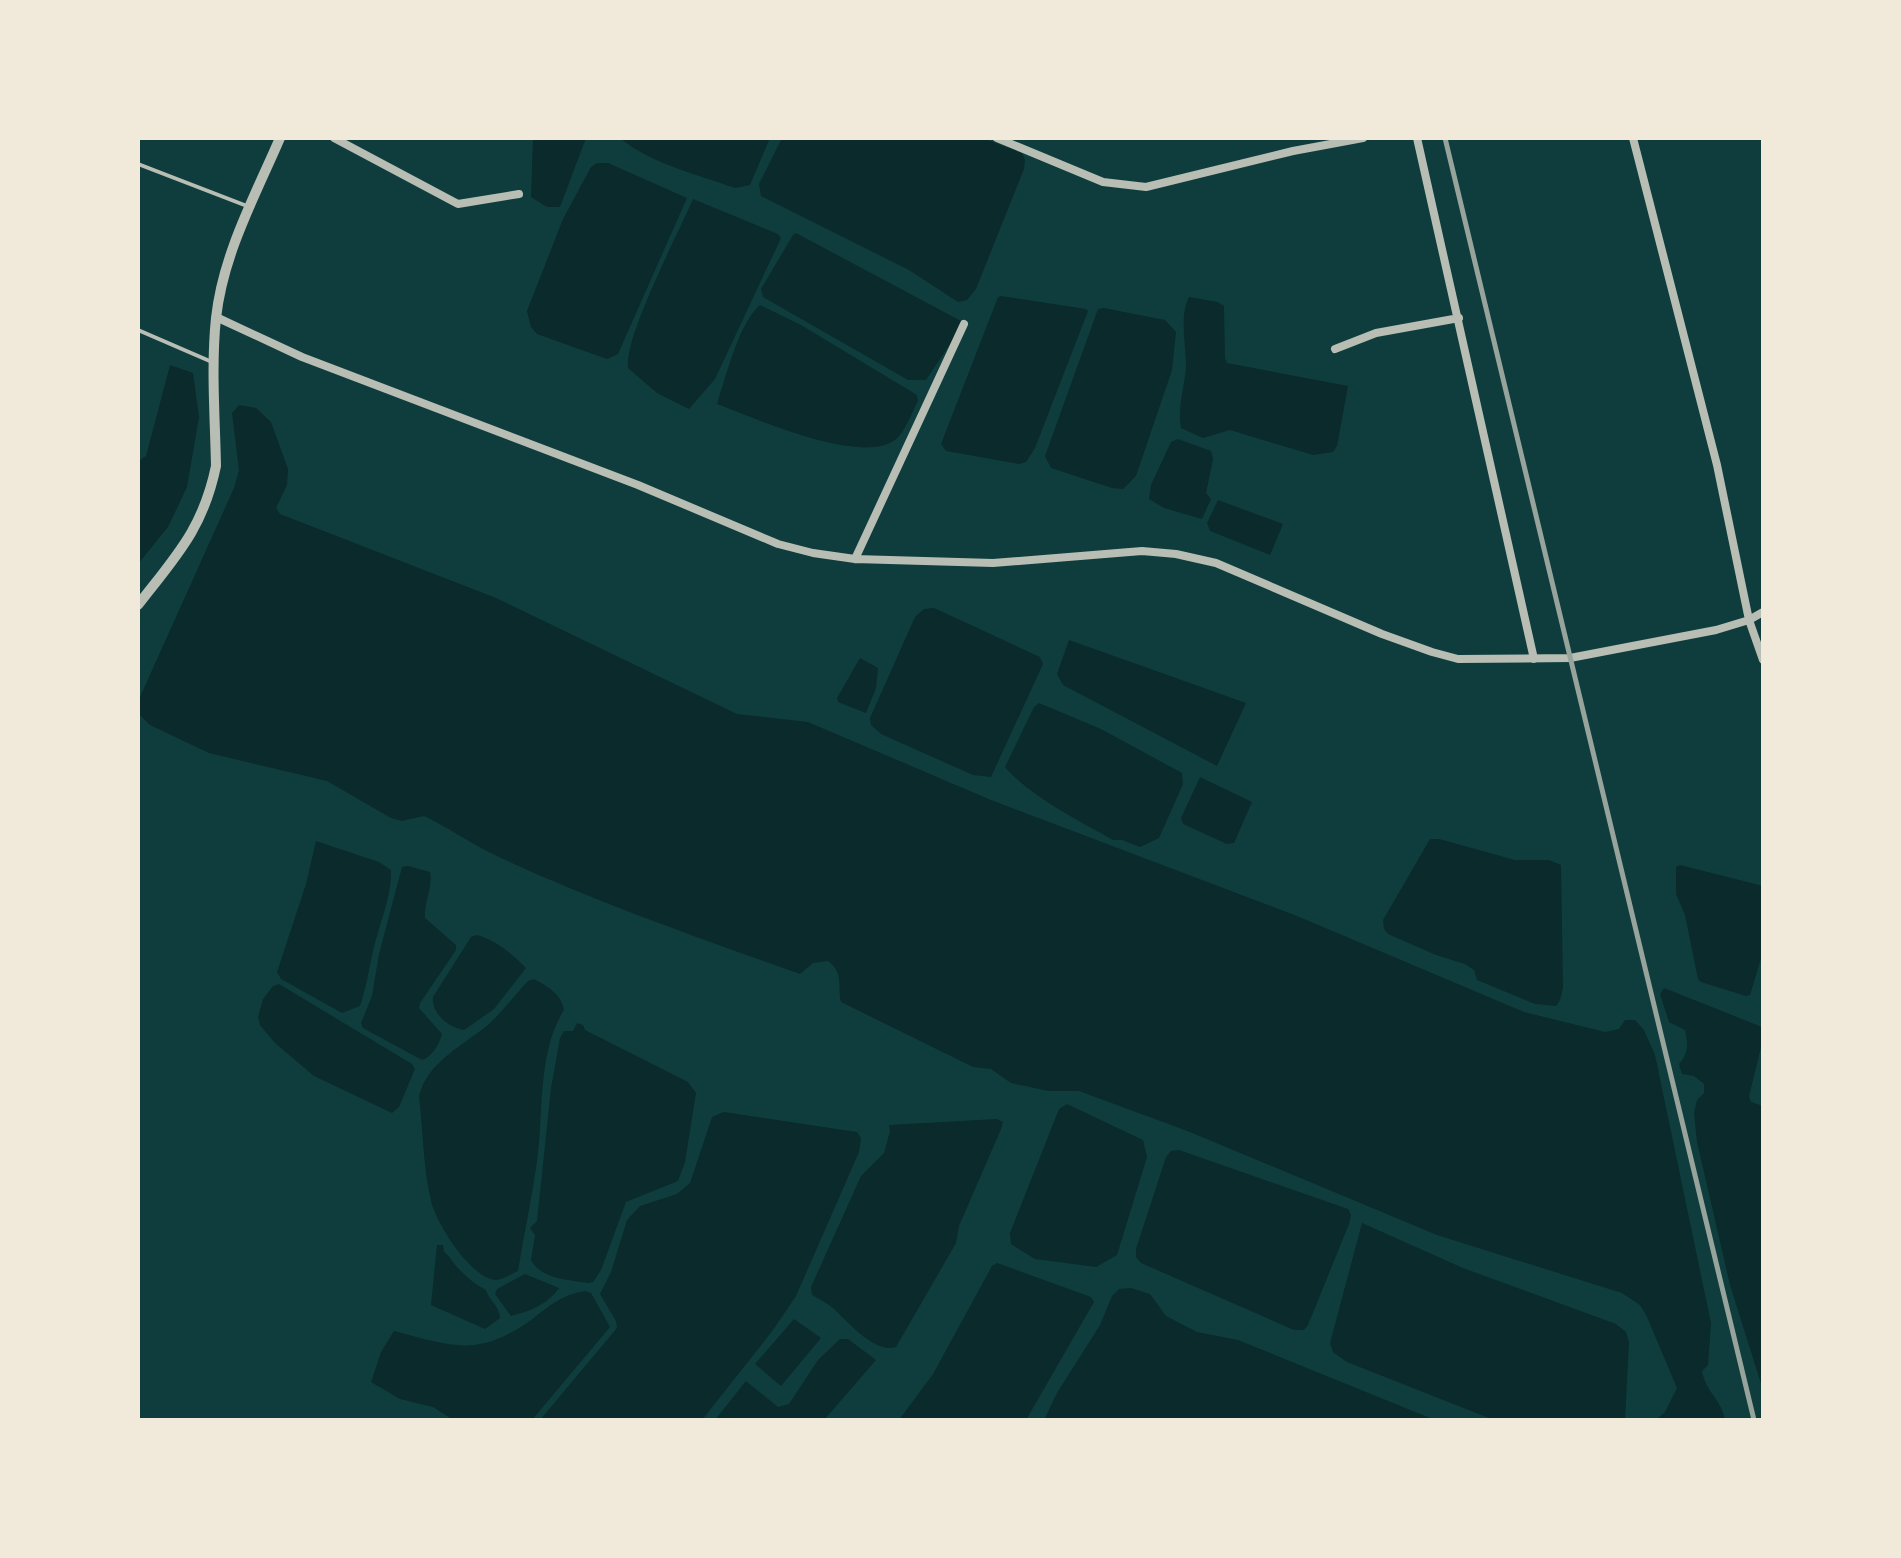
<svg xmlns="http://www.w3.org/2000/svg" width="1901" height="1558" viewBox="0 0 1901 1558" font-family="Figtree,sans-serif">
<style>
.water{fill:#0a2a2b}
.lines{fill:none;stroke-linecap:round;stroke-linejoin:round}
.service{stroke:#b8beb3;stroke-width:4}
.minor{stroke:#b8beb3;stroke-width:8}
.tertiary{stroke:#b8beb3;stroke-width:10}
.rail{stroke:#97a49c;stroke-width:5}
</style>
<rect width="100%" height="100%" fill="#0f3d3e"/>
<path class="water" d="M533,138H586L560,207H547L531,197Z
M620,138H770L750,185L735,188C697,174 651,164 620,138Z
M782,138H982L1022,153L1025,160L1024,169L976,289L967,300L958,302L909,270L761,196L759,184Z
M597,163H608L687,198L618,354L607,359L537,334L531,327L527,311L563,219L591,167Z
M693,199L778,234L781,238L715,379L689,409L657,393L628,368C624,337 678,234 693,199Z
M796,233L961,321L962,326L926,380H908L763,297L761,289L793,235Z
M1001,296L1086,309L1088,311L1035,448L1026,462L1019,464L946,451L941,444L998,297Z
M1189,297L1218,302L1224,306L1225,358L1227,363L1348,386L1337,446L1333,452L1313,455L1230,430L1203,438L1181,428C1177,407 1185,386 1186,366C1186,344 1179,317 1189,297Z
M760,305L801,325L917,395L918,401C912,412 905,432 896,439C864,467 752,417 717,404C726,376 739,323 760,305Z
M1104,308L1165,320L1176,332L1172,370L1136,476L1123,489L1112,488L1051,468L1045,456L1098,309Z
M170,365L193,373L199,417L187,487L168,527L138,564V461L146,456Z
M239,405L256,408L271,422L288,469L287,485L276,508L280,514L496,598L737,714L808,722L991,800L1297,916L1524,1012L1605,1032L1619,1029L1625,1020H1635L1644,1030L1655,1055L1711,1323L1708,1365L1702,1371C1706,1393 1722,1400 1725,1420H1656L1665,1412L1677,1388L1647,1317L1640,1305L1622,1293L1437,1235L1190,1132L1079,1091H1048L1011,1083L991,1069L973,1067L841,1002C837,984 844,973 828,961L813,963L800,974C699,938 596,902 499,857C473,845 449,828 424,816L402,821L391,818L327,781L209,753L150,725L140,715V697L234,488L239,470L232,413Z
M1178,439L1211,451L1213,459L1206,493L1211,499L1202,519L1164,508L1149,499L1151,485L1171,442Z
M1218,500L1283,524L1270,555L1210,531L1207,523Z
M934,608L1040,657L1043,664L991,777L973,775L881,734L871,725L870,718L915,617L924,609Z
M1069,640L1246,703L1217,766L1063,685L1057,674Z
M860,658L878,668L876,688L866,713L838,702L837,698Z
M1039,703L1101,729L1182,773L1183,784L1159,838L1140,847L1122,840H1113C1078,820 1031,797 1005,767L1034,707Z
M1200,777L1252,802L1234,843L1227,844L1183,824L1181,818Z
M1430,839H1439L1515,860H1549L1561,865L1563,988L1560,1000L1556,1006L1535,1004L1477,980L1474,970L1465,964L1436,955L1388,934L1384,929L1383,920Z
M316,841L379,862L391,870C392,897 379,924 373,951C369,970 366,988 360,1006L342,1013L281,979L277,972L306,884Z
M1680,865L1763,886V952L1750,995L1746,996L1701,982L1698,979L1685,915L1676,894V867Z
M408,866L430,872C433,887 424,902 425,918L456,945V950L420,1003L419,1008L442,1034C440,1043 432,1057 422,1060L363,1028L361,1023L372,996L379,954L402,867Z
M477,935C497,941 511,953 526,968L494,1009L464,1030C449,1028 431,1013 433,997L471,937Z
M534,979C548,987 561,993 564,1010C537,1053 544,1112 537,1161C532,1198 524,1234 518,1271C511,1274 503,1280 495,1280C470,1277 436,1223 431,1201C423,1167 423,1130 419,1096C428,1061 463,1046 489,1024C503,1011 515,995 528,981Z
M279,984L412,1064L415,1069L399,1107L392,1113L314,1076L275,1043L260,1025L258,1017L263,999L273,986Z
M1664,988L1762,1027L1763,1039L1749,1096L1751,1102L1763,1106V1390L1730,1285L1697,1142L1694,1113L1697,1100L1704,1093V1084L1694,1076L1682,1074L1679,1064C1689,1052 1688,1045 1685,1030L1669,1022L1660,994Z
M577,1023L583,1025L585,1030L688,1082L696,1093L685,1162L678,1181L626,1202L601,1270L593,1282L588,1283C569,1280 541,1279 531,1260L535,1235L530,1228L537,1221L551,1088L560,1038L564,1031H573Z
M1067,1104L1143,1140L1147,1157L1117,1255L1096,1267L1035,1259L1011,1244L1010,1233L1059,1109Z
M724,1112L857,1132L861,1138L859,1152L796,1296L773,1330L702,1420L649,1418L540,1420L617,1328L616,1321L600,1294L611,1272L627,1220L640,1206L677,1194L690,1183L712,1117Z
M997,1119L1003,1122L1001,1129L959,1226L956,1243L896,1347C875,1354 848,1322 834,1309C827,1303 819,1299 812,1295L811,1287L861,1176L884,1153L890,1131L889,1125Z
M1179,1150L1348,1209L1351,1215L1349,1224L1308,1325L1304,1330H1294L1141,1263L1136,1257V1249L1166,1157L1171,1151Z
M1362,1223L1463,1268L1616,1324L1626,1332L1629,1342L1625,1420H1494L1347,1362L1333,1352L1330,1343Z
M437,1245H443L444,1252C451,1257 452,1262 458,1268C466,1277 475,1284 486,1290C489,1301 499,1305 500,1318L485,1329L431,1305Z
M997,1263L1091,1297L1094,1302L1026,1420H899L933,1374L992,1266Z
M525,1274L559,1288C547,1305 530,1311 511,1316L495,1294L497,1289Z
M1131,1288L1150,1294L1166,1316L1197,1332L1238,1340L1435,1420H1044L1057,1393L1100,1325L1112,1296L1119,1289Z
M585,1291L591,1293L610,1327L532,1420H453L433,1407L400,1399L371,1382L381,1352L394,1331C452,1346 478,1358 531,1320C551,1305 561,1295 585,1291Z
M794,1319L821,1338L781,1386L755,1364Z
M840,1339H848L876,1360L824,1420H715L746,1381L778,1407L789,1404L818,1360Z"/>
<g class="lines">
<path class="service" d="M138,164L247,206
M138,330L212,362"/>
<path class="minor" d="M334,138L458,204L519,194
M997,138L1103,182L1146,187L1293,151L1363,138
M1417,138L1534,659
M1633,138L1717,465L1749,620L1763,660
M216,317L302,357L638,485L778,544L813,553L855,559L993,563L1142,551L1176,554L1216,563L1382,634L1432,652L1458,659L1570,658L1716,630L1749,620L1763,612
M1335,349L1376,333L1459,318
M855,559L964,324"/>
<path class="tertiary" d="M138,605C176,556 203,529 216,466C215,417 211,366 216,318C223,254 255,196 280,138"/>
<path class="rail" d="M1445,138L1754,1420"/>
</g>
<rect width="1901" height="1558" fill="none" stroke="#f1e9da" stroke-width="280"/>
</svg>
